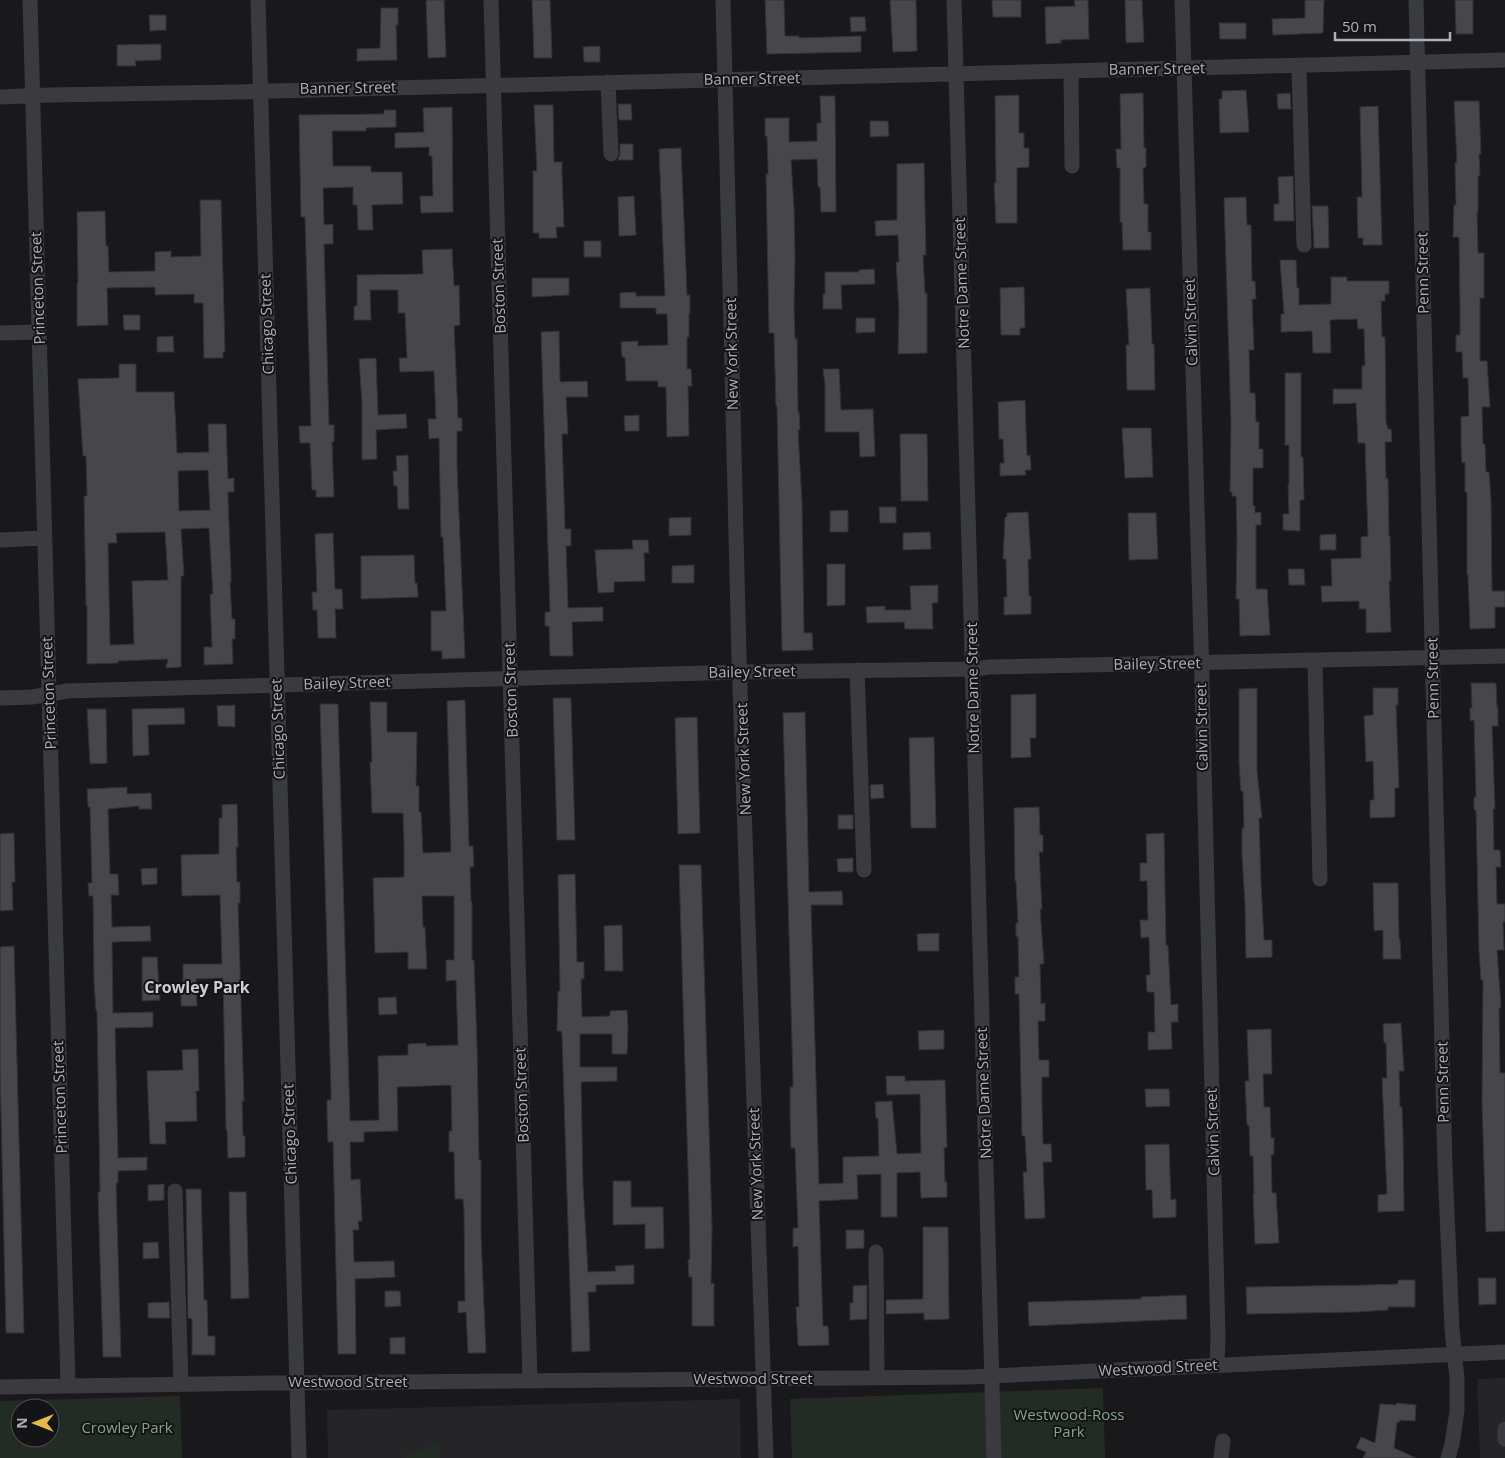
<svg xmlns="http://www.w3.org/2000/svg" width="1505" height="1458" viewBox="0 0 1505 1458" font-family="'Open Sans',sans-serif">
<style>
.built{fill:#252528}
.green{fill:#232b25;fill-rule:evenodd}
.building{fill:#46464b;stroke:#333337;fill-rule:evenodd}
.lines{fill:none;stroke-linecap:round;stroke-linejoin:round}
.minor{stroke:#3a3b40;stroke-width:15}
.labels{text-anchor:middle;stroke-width:4;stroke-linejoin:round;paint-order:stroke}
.street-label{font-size:15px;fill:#acb0ba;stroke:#141416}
.park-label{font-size:15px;fill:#85a389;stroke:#141416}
.neighbourhood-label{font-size:16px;font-weight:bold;fill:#cdcfd6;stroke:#141416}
</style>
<rect width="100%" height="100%" fill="#19191b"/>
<path class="built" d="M1505,1378V1458H1480L1477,1379Z
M740,1399L741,1458H328L327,1410Z"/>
<path class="green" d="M1103,1388L1105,1458H792L790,1399Z
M180,1396L182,1458H0V1401ZM20,1408H50V1438H20Z
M439,1443V1458H405V1454Z"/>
<path class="building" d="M426,0H444L446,57L428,58Z
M532,0H550L552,58H534Z
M765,0H784L785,36H799V38L861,36V52L767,54Z
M890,0H916L917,51L893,52Z
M992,0H1021V17H993Z
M1074,0H1088L1089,39L1061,40V43L1046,44L1045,7L1075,6Z
M1125,0H1142L1144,42L1126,43Z
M1305,0H1324L1323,33L1273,35L1272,19L1305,18Z
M1455,0H1473V34H1456Z
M381,8H398V25H396L397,60L357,61V49L380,48Z
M149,15H166V30L150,31Z
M850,17H865L866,31L851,32Z
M1219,23H1246V39H1220Z
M161,44V60L135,61L136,66H117V45Z
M600,46V62H584L583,47Z
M1246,90L1249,132L1220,133L1219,99H1222V91Z
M1143,93L1144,148H1146V167L1143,168L1144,204H1148V232H1151V250H1123L1122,222H1120V168H1117L1116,149H1121L1120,94Z
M1290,93L1291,109H1278L1277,94Z
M1019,95V133H1024V148H1029V167L1017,168V223H996L994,183H996L995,96Z
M820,96H835L836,212H821L820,187H818L817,159L791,160L794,208L795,258L794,307L795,339L797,338L798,412H799L800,430H798L802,504L804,633H812L813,650L782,651L777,406H776L774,333H769L766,174H768V167L767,136H765V118H789V142L817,141V123H821Z
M1454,101H1479L1481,154H1479L1480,176H1478V212H1477L1478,253H1484V298H1480V361H1487L1490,407H1482L1483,444H1485L1486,472H1489L1491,501L1492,591H1505V607H1495V628L1470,629L1468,575H1467V492H1465V462L1462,463L1461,445V417L1469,416L1468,378H1463L1462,352H1456V335H1460V307L1459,237H1453L1454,205H1456L1455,163H1457Z
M618,104H631L632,120H619Z
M534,105H553L554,162H562V175L564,227H556L557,238H539V233H533V171H537Z
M1378,106L1382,245H1363V238H1358L1357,197H1362L1360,107Z
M452,107L453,212L421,213L420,196H433L432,156H429V147L395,148V133L424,132L423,108Z
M384,110H396V127L366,128V131H332L333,166H371V172H402L403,204L372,205L373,230H358L357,205H353V187L323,188L324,225L333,224V244H324L329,425H334V442H332L334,497H316V490H312L310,443H300L299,426H311L305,217H301L299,115L384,114Z
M870,121H888L889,136L870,137Z
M620,144H633V160H618L620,154Z
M681,148L687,295H690V313H689V337H687V369H691L692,386H688L689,436L667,437L666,387H658V381H626L625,357H622L621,342L638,341V346L668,345L667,314H656V308H620V293L636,292V296H665L659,149Z
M924,163L926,255H923L925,294L927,293V353L898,354L899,311L896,262H899L898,235L876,236L875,221L897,220V164Z
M1293,176L1294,221H1274V204H1279L1278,177Z
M634,196L636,235L619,236L618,197Z
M1246,197L1247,225H1251L1252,281H1255L1256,299H1252L1254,350H1249L1250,393H1255L1256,422H1259V449H1263V468H1253V506H1255V513L1261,512V525H1256V589H1267L1270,635L1240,636L1239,599H1236L1237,536L1236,496H1232V492H1230L1231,423L1224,198Z
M200,200H221L225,352H223V358H204L203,303H194V294L155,295V287L107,288L108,325L77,326V283H78L77,212L105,211L106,246H108L109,272L155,271V252L171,251V257L201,256Z
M1312,206H1328L1329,248H1314Z
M584,241H601V257H584Z
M452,249L454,286L459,285L460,325L454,326L458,418H462V431H457V466L465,658L442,659V651H431V611H446L443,537H441L439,438L429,439L428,419H436L434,371L400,372L399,358H407L405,313H398V290H370L371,320H354V306H357V275L423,274L422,250Z
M1280,260H1296L1297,288H1299V305L1331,304V277H1347V281H1389V294H1385V301H1381L1382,337H1385L1386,422L1388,429H1391L1392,442H1385L1386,479L1388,478L1389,536H1390L1391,581H1389L1391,632L1366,633V609H1359V601L1322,602L1321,586H1332L1331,559L1361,558V537L1368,536L1365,443H1358L1356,403L1333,404V389H1362V366L1365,365L1364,329H1358L1357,319L1330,320L1331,353H1313L1312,331L1281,332V314H1284Z
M874,269L875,284L841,285L842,309H823V294H825V272H859V270Z
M532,278H569V295L532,297Z
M1024,287L1025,328H1020V335H1001L1000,288Z
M1150,288L1152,344H1154L1155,390H1127L1126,345H1129L1126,289Z
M123,315H140V330H124Z
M856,318H875V332L856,333Z
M559,331L560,382L587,381L588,397H566L568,434H562L565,529H571V546H566L568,608L603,607V621L572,622L573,656H550L549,626H545V612H550L541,332Z
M173,336L174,352H157V337Z
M376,358L378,415L406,414L407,428L376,430L377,459L362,460V403L359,359Z
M119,364H136V392H174L177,453L209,452L208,424H226L228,479L234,478V492H228V499L231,573V583H230L232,619H235V639H232L233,664L204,665V647H212L210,594H213L209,528L181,529L184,576H181V667L166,668L168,659L118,661V663L87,664V606H86L84,496H87L86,456H83L78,379L119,378ZM208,470L210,510L179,511L178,471ZM165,532L168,580L132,581L134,642V644L110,645L108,543H117L116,533Z
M823,369H839L841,410L873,409L875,456L860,457L859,432H825V384Z
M1285,373H1301V457H1303L1304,500H1300V531L1283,530V514H1289L1288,485H1289V445H1285Z
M1025,400L1027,456L1030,455L1031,470H1025L1026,475L1000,476V463H1004L1003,439H999L998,402Z
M639,415V431H625L624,416Z
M1122,428H1151L1153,477L1125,478Z
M900,434H927L928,501H901Z
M408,455L409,509H398L397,486H394L393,471H397L396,456Z
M879,507H896V523H880Z
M848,510V532H830V511Z
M1028,512L1031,559H1028L1029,596H1031V614L1004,615V597H1007L1006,559H1003L1005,517H1007V513Z
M1128,513H1156L1158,559L1129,560Z
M691,517V535L669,536V518Z
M930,532L931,549L903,550V533Z
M333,533L335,589H342L343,609H335L336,638H318L317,610H313L312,592H317L315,534Z
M1336,534V550H1320V535Z
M632,540H648L649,553H644L645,581L614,582V592L598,593L595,550L633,549Z
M414,555L415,583H417L418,597L361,599V556Z
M827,564H845V605L827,606Z
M694,565V583H672V566Z
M1288,569H1304L1305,585H1289Z
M938,585V603H932L933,629H905L904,622L867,623L866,607L885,606V610H911L910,586Z
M1471,683H1496L1497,708H1498V726H1492L1495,809H1493L1494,850H1500L1501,867H1496L1497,904H1505V922H1503L1504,950H1497L1501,1008H1499L1500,1073H1505V1231L1486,1232L1482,1102L1483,980H1481L1479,951L1476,810H1474V797H1476L1474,720L1470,721V708H1472Z
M1257,688V771L1262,818H1259L1261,884L1264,940H1272V957L1246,958L1245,904L1242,856V828H1244L1243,791H1241L1239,763V689Z
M1373,688H1398V705H1396L1399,788H1395V817L1370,818V800H1374L1373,761L1366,762L1364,716L1373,715Z
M1036,694V738H1030L1031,757L1011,758V695Z
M553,698H571L575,840H557Z
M465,700L469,846H473L474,867H470L471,902H472V960H474L477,1045L479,1160H481V1236L486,1353H468L466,1312L458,1313V1301H465L464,1209L463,1199H455L454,1152H449V1131H452L451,1085L397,1087L398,1131L364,1132V1142H350L351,1180L360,1179L362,1221H358L359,1230H353L354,1262L394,1261L395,1277L355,1279L356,1354H338L333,1142H328L327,1113V1100H331V1091L320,704H338L350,1121L379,1120L378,1056L408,1055V1044L426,1043V1046L458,1045L456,980L446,981V960H454V896H422L423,927H425L427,969H408V952L375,953L373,878L404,877V843L403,813H372L370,762H372L370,702H387V732H417L416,786H419V812H421L423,853L451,852L447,701Z
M235,705V727L218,726L217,706Z
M184,708L185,724L148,725L149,755L133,756L132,709Z
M87,709H106L107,763L90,764Z
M805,712L809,892L842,891L843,905H811L819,1184L843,1183V1157L879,1156L878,1118L876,1119L875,1102L892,1101L897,1154L921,1153L920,1094L887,1095L886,1076H905V1081L945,1080L947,1147L944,1148L945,1182H947V1197L921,1198L920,1172L897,1173V1217H881V1174L857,1175L858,1199L819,1201L823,1326H828L829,1345L800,1346L798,1345L796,1307H799L798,1246L793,1247V1228H798L795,1148H791L790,1111V1087H793V1081L783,713Z
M697,717L700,833L678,834L675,718Z
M934,737L936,828H911L909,738Z
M883,784L884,798L871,799L870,785Z
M127,787V794L151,793L152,809H139V806L108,809L110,874H118L119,895H111L112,927L150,926L151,941L112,942L113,1013L153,1012V1027L115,1028L118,1158L147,1157V1170L118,1171V1183H116L121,1357H103L98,1192H100L97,1011H96L94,982L93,896H89L88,883H92L90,807H88L87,789Z
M237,804L238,847H236L237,882H240V903H238L244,1101H242L243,1136H245V1157L228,1158L227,1130H226L223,978L196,979L197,1006H181V992H183V964H222L220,895L182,896L181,855L219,854V818H222V805Z
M1039,807L1040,835H1043V852H1039L1042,909H1040L1044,964H1040L1041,1004L1045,1003V1021H1038L1039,1060H1049V1077H1042V1106L1043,1144H1051L1052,1162H1043L1045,1218L1025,1219L1023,1172H1027L1025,1136H1022L1019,994H1015V977H1019L1018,936L1016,937V923H1018L1016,881H1015L1014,808Z
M838,815H853V829H838Z
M14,833L15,882H12L13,910L0,911V834Z
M1164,833L1166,946L1168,945L1171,1005L1178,1004V1022H1171L1172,1049L1148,1050V1032H1155L1154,992H1147L1146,975H1150L1149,937L1141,938L1140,920H1148L1147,881H1140V863H1147L1146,834Z
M853,858V872H838L837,859Z
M679,865H701L712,1227L711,1284L714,1283V1326H692V1277H689L688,1260L690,1259L689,1203Z
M157,868V884L142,885L141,869Z
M575,874L577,962H584V979H581L582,1017L610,1016V1011L627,1010L628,1029L627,1054H612V1034H580V1067H617V1081L581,1082L583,1185L588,1272L616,1271L615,1266L634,1265V1284L596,1285V1292H588L590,1351L572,1352L562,1035L561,1031H557L558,991H560L558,875Z
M1373,883H1398L1399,939H1400L1401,959H1383V930L1374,931Z
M622,925L623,971H605L604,926Z
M939,933V951H918L917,934Z
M14,946L24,1333H6L0,1067V947Z
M142,957H157L160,1000L142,1001Z
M396,997L397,1014L379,1015L378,998Z
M1401,1023L1404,1071H1399L1400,1107H1402L1403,1135L1404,1211L1378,1212V1195L1387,1194L1382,1078H1387L1386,1043H1384L1383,1024Z
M1271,1029L1272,1074H1263L1264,1107H1270L1271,1138H1274V1155H1271L1272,1193H1276L1279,1243L1255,1244L1253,1194H1254L1253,1156H1250L1249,1125H1247L1245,1081H1249L1247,1030Z
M944,1030V1049L919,1050L918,1031Z
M198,1049L199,1091H196L197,1121L165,1122L166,1144H150L147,1071L183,1070L182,1050Z
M1145,1089H1169L1170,1106L1146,1107Z
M1169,1144L1171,1200L1176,1199V1217L1153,1218L1152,1190H1146L1145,1145Z
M613,1181H631V1207H663L664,1248L645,1249V1224L613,1225Z
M164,1184V1200L148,1201V1185Z
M186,1189H201L204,1300H207L208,1336H215V1355H192V1319L188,1318Z
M229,1192H246L249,1298L231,1299Z
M923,1227H948L949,1319L924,1320V1313L886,1314V1300L923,1299Z
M846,1230H864V1248L846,1249Z
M158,1242L159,1258L143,1259V1243Z
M1478,1278H1496V1304L1479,1305Z
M1398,1280H1415V1307H1388V1310L1357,1312L1247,1314L1246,1287L1370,1285L1398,1284Z
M867,1285V1319L850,1320V1303H853V1286Z
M385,1291H400L401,1306L385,1307Z
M1186,1295L1187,1319L1029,1326L1028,1302L1141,1299V1297Z
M169,1302L170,1318H148V1303Z
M405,1337V1354H390V1338Z
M1397,1403L1416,1405L1415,1421L1400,1420V1422H1397L1394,1448L1416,1458H1363L1366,1452L1356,1448L1361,1437L1375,1443L1380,1404L1396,1405Z"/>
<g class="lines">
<path class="minor" d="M30,0L68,1385
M258,0L299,1458
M491,0L530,1381
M723,0L739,657L766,1458
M954,0L994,1458
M1182,0L1201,642L1218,1338L1217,1365
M1416,0L1445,1166L1452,1329L1457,1379V1411L1452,1444L1448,1458
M1299,66L1304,245
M1071,71L1072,166
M608,82L611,154
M0,97L50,95L236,92L1505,60
M0,333L39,332
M0,540L44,538
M1315,661L1320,879
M857,670L864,870
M0,698L32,697L67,691L741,672L973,669L990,667L1505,656
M175,1191L181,1384
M876,1252L877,1378
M0,1387L273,1383L969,1377L1505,1352
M1505,1429V1439
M1221,1458L1223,1441"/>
</g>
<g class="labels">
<g class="street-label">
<text transform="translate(1157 69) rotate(-1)" y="5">Banner Street</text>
<text transform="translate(752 79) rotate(-1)" y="5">Banner Street</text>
<text transform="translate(348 88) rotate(-1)" y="5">Banner Street</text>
<text transform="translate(1423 273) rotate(-91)" y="5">Penn Street</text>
<text transform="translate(962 283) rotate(-92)" y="5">Notre Dame Street</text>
<text transform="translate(499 286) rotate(-92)" y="5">Boston Street</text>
<text transform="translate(38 288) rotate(-92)" y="5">Princeton Street</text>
<text transform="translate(1191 322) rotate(-92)" y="5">Calvin Street</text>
<text transform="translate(267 324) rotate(-92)" y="5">Chicago Street</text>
<text transform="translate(732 354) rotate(-91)" y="5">New York Street</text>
<text transform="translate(1157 664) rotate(-1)" y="5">Bailey Street</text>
<text transform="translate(752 672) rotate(-1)" y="5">Bailey Street</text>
<text transform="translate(1433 678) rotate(-91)" y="5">Penn Street</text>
<text transform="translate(347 683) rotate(-2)" y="5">Bailey Street</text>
<text transform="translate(973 688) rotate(-91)" y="5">Notre Dame Street</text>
<text transform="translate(511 690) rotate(-92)" y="5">Boston Street</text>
<text transform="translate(49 693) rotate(-92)" y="5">Princeton Street</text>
<text transform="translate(1202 727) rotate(-91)" y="5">Calvin Street</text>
<text transform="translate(278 729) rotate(-92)" y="5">Chicago Street</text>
<text transform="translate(744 759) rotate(-92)" y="5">New York Street</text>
<text transform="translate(1443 1082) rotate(-91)" y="5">Penn Street</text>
<text transform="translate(984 1093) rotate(-92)" y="5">Notre Dame Street</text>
<text transform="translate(522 1095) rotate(-92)" y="5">Boston Street</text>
<text transform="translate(60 1097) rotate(-92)" y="5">Princeton Street</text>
<text transform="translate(1213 1132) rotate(-92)" y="5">Calvin Street</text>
<text transform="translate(290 1134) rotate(-92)" y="5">Chicago Street</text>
<text transform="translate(756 1164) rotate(-92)" y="5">New York Street</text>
<text transform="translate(1158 1368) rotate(-3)" y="5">Westwood Street</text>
<text x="753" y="1384">Westwood Street</text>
<text x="348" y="1387">Westwood Street</text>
</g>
<g class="park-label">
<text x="1069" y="1420">Westwood-Ross<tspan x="1069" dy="17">Park</tspan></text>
<text x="127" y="1433">Crowley Park</text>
</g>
<g class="neighbourhood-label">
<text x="197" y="993">Crowley Park</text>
</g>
</g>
<g transform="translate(35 1423) rotate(270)"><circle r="24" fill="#141416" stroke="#515258"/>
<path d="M0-4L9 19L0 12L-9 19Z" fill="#e5b947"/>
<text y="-8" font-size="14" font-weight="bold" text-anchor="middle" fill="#acb0ba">N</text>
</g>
<path d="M1335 32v8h115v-8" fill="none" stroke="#acb0ba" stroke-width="2.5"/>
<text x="1342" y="32" font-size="15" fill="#acb0ba" stroke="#141416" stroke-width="4" paint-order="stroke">50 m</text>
</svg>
